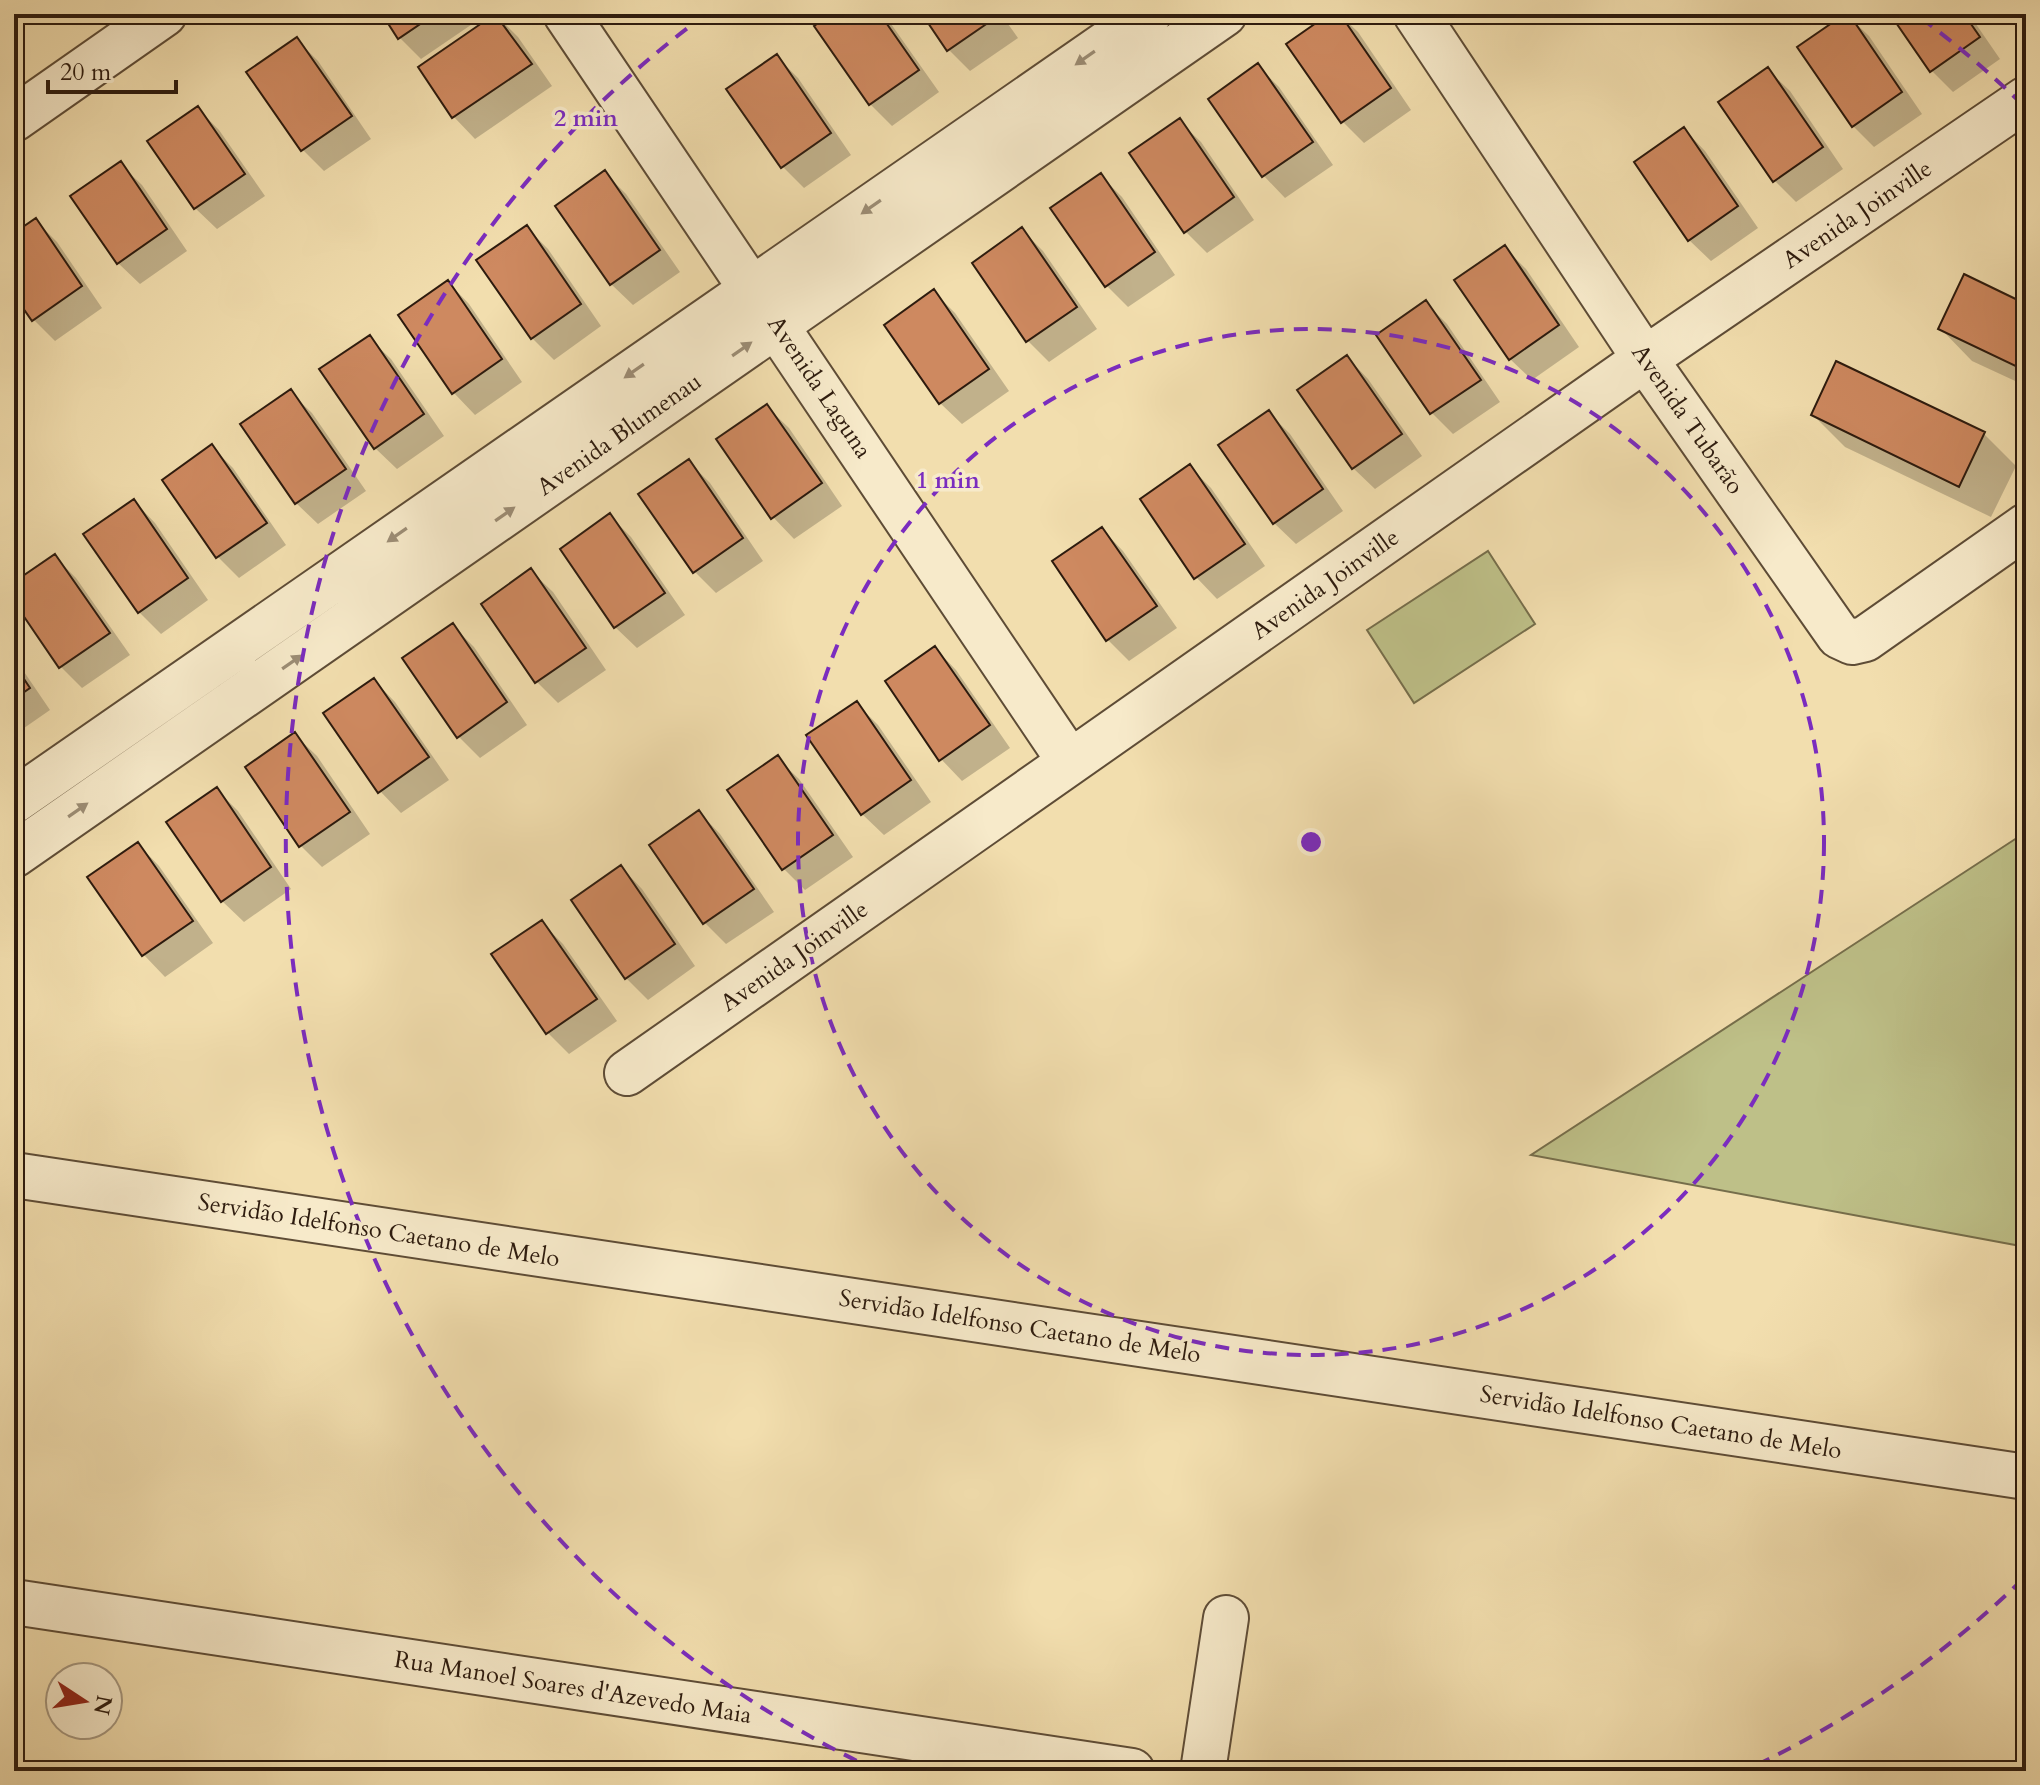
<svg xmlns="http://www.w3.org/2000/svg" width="2040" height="1785" viewBox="0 0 2040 1785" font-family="Cardo,serif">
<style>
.green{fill:#bec088;stroke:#766e4b;stroke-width:2}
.shadow{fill:#0003}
.building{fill:#ce8960;stroke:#2d1b0e;stroke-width:2}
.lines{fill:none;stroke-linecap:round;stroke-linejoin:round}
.minor-casing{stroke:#5e4c36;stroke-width:48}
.minor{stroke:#f7eaca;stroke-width:44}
.oneway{fill:#9c8d75}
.ring{fill:none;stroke:#7b2cbf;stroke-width:4;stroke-dasharray:14 10}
.labels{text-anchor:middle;stroke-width:7;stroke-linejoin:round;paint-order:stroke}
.street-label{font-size:24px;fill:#2d1b0e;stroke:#f7eaca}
.centre{fill:#7b2cbf;stroke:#f7eaca;stroke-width:4}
.ring-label{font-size:24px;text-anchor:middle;font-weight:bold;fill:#7b2cbf;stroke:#f7eaca;stroke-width:7;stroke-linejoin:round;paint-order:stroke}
</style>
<rect width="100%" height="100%" fill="#f2deae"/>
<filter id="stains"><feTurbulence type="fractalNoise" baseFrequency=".0025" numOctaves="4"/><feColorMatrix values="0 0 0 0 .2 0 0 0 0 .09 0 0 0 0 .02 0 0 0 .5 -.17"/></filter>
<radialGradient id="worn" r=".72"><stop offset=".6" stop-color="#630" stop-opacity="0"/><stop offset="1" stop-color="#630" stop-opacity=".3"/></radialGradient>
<path class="green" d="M1488,551L1535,624L1414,703L1367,630Z
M2026,832V1247L1531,1155Z"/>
<path class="shadow" d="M384,14H487L421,59L400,38Z
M835,14H884L939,92L892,126L870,104Z
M924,14H1001L1018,38L970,71L949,50Z
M1332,14H1339L1358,32L1411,110L1364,143L1343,122L1289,44Z
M1532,14H1555L1541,23Z
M1893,14H1969L2000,59L1953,92L1932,71Z
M2009,14H2026V32L2010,16Z
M1847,15L1869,36L1922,114L1874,147L1853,126Z
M497,16L518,37L552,86L475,139L454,117L421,68Z
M296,39L318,61L371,139L324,171L303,150L249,73Z
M776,56L798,78L851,155L804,188L782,166Z
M1258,66L1279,87L1333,165L1285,198L1264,176L1210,99Z
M1768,70L1790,91L1843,169L1796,202L1775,181Z
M197,108L219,130L265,196L217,229L195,208Z
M1179,121L1201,142L1254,220L1207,253L1185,231Z
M1684,129L1705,151L1758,228L1711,261L1689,240Z
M120,164L142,185L187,251L140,284L118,263L72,197Z
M605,173L626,194L680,272L633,305L611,284Z
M1101,176L1122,197L1175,275L1128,307L1107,286Z
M36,221L57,242L102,308L55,341L34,320L14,292V236Z
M526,227L548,249L601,326L554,360L532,338Z
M1022,230L1043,251L1097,329L1049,362L1028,341Z
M1505,248L1526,269L1579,347L1532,380L1510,359Z
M448,282L469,304L522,382L475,415L454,393L401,316Z
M934,292L955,313L1009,391L962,424L940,403Z
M1426,303L1447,324L1500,402L1453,434L1432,413L1379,336Z
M2026,306V386L1972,361L1940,328Z
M369,338L391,359L444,436L397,469L375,448Z
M1347,357L1368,379L1422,456L1375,489L1353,468L1300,390Z
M14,371L23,384L14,390Z
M290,392L312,413L366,491L318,524L296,503Z
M767,407L789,428L842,506L794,539L773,517Z
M1268,412L1290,434L1343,511L1296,544L1274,523Z
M1813,415L1984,434L2016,466L1991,517L1845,447Z
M212,447L233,468L286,545L239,578L218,557L165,480Z
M689,462L710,483L763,561L716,593L695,572Z
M1190,467L1211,488L1265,566L1217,599L1196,577Z
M134,501L155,523L208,600L161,634L139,612Z
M610,516L631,537L685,615L637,648L615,627Z
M1102,529L1123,551L1177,628L1129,661L1108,640Z
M54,556L76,578L130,655L82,688L61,667L14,599V584Z
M531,571L553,592L606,670L558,703L537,682L484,604Z
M453,626L474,647L527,725L480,758L458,736Z
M935,648L956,670L1010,748L962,781L941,759Z
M14,657L50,710L14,735Z
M374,680L395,702L449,780L401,813L380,791Z
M857,704L878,725L931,802L884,835L862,814Z
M295,735L317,756L370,834L322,867L301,846Z
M777,758L799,779L853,857L805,890L784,869L730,791Z
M217,790L238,811L291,889L244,922L222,901Z
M699,812L720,834L774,912L726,944L705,923L652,845Z
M138,844L159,866L213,943L165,977L144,955L90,877Z
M621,867L642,889L695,966L648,1000L626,978L573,900Z
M541,922L563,944L617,1021L569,1054L548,1033Z"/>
<path class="building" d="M382,14H435L398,39Z
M495,14L532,64L452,118L418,67Z
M832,14H880L919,70L869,105L814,26Z
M922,14H997L998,16L947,51Z
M1329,14H1340L1391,88L1341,123L1286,44Z
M1845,14H1849L1902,92L1852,127L1797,47Z
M1890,14H1964L1980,37L1930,72Z
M297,37L352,116L301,151L246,72Z
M777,54L831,133L781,168L726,89Z
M1258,63L1313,142L1262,177L1208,99Z
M1768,67L1823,147L1773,182L1718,102Z
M198,106L245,174L194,209L147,141Z
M1180,118L1234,197L1184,233L1129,153Z
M1684,127L1738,206L1688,241L1634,162Z
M121,161L167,229L117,264L70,196Z
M605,170L660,250L610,285L555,206Z
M1101,173L1155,252L1105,287L1050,208Z
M36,218L82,286L32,321L14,295V233Z
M527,225L581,304L531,339L476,260Z
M1022,227L1077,307L1026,342L972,263Z
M1505,245L1559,325L1509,360L1454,280Z
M1964,274L2026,304V371L1938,329Z
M448,280L502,359L452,394L398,315Z
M934,289L989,369L939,404L884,325Z
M1426,300L1481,380L1430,414L1376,335Z
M370,335L424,414L374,449L319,369Z
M1347,355L1402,434L1352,469L1297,390Z
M1836,361L1985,432L1959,487L1811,415Z
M291,389L346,469L295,504L240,424Z
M767,404L822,483L771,519L716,439Z
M1269,410L1323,489L1273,524L1218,445Z
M212,444L267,523L216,558L162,480Z
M689,459L743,538L693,573L638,494Z
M1190,464L1245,544L1194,579L1140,499Z
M134,499L188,578L138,613L83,534Z
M610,513L665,593L614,628L560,549Z
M1102,527L1157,606L1106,641L1052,561Z
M55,554L110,633L59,668L14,602V582Z
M531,568L586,648L535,683L481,604Z
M453,623L507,702L457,738L402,658Z
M935,646L990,725L939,761L885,681Z
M14,664L30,688L14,699Z
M374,678L429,757L378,793L323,713Z
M857,701L911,780L861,815L806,735Z
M295,732L350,812L299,847L245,767Z
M778,755L833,835L782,870L727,790Z
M217,787L271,867L221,902L166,822Z
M699,810L754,889L703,924L649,845Z
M138,842L193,921L142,956L87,877Z
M621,865L675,944L625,979L571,900Z
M542,920L597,999L546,1034L491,954Z"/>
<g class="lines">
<defs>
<path id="minor" d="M566,14L1070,762
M1416,14L1645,359L1839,636L1852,642L1865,639L2026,526
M14,119L164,14
M14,801L1149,14
M14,855L1224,14
M627,1073L1645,359L2026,99
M14,1175L2026,1477
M14,1602L1132,1771
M1203,1771L1226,1618"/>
</defs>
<use href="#minor" class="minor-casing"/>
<use href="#minor" class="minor"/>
</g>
<defs><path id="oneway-solid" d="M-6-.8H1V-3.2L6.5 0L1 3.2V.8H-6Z" transform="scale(2)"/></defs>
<g class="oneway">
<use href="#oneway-solid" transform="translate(1085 58) rotate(145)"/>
<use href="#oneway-solid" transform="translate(871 207) rotate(145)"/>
<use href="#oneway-solid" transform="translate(742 349) rotate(-35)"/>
<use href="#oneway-solid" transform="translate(634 371) rotate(145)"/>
<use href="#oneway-solid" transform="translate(505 514) rotate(-35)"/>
<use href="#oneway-solid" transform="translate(397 535) rotate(145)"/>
<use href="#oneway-solid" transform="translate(292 662) rotate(-35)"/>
<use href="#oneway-solid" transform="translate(78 810) rotate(-35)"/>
</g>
<g class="ring">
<circle cx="1311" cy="842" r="513"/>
<path d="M2023 1579A1025 1025 0 0 1 1744 1771M878 1771A1025 1025 0 0 1 701 18M1921 18A1025 1025 0 0 1 2023 105"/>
</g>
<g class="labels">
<g class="street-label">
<text transform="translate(1857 214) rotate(-34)" y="8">Avenida Joinville</text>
<text transform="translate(820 387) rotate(56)" y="8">Avenida Laguna</text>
<text transform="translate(1688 419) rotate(55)" y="8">Avenida Tubarão</text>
<text transform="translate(619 434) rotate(-35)" y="8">Avenida Blumenau</text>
<text transform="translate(1325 584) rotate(-35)" y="8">Avenida Joinville</text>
<text transform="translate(794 956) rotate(-35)" y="8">Avenida Joinville</text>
<text transform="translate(379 1230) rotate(9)" y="8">Servidão Idelfonso Caetano de Melo</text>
<text transform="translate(1020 1326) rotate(9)" y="8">Servidão Idelfonso Caetano de Melo</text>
<text transform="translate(1661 1422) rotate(9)" y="8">Servidão Idelfonso Caetano de Melo</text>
<text transform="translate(573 1687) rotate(9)" y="8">Rua Manoel Soares d'Azevedo Maia</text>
</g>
</g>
<circle cx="1311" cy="842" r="12" class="centre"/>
<g class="ring-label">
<text x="586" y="126">2 min</text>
<text x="948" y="488">1 min</text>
</g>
<rect width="2040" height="1785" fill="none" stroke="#f2deae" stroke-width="48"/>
<rect x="16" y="16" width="2008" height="1753" fill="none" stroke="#2d1b0e" stroke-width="4"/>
<rect x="24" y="24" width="1992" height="1737" fill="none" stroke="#2d1b0e" stroke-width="2"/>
<g transform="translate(84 1701) rotate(102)"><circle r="38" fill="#f7eaca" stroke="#a6977f" stroke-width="2"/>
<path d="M0-6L14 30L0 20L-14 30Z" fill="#8f2418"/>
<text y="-12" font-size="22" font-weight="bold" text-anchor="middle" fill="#2d1b0e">N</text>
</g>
<path d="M48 80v12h128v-12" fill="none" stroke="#2d1b0e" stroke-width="4"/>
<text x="60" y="80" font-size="24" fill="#2d1b0e" stroke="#f7eaca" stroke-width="6" paint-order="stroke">20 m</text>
<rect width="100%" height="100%" filter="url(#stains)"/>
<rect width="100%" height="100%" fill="url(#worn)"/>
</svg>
